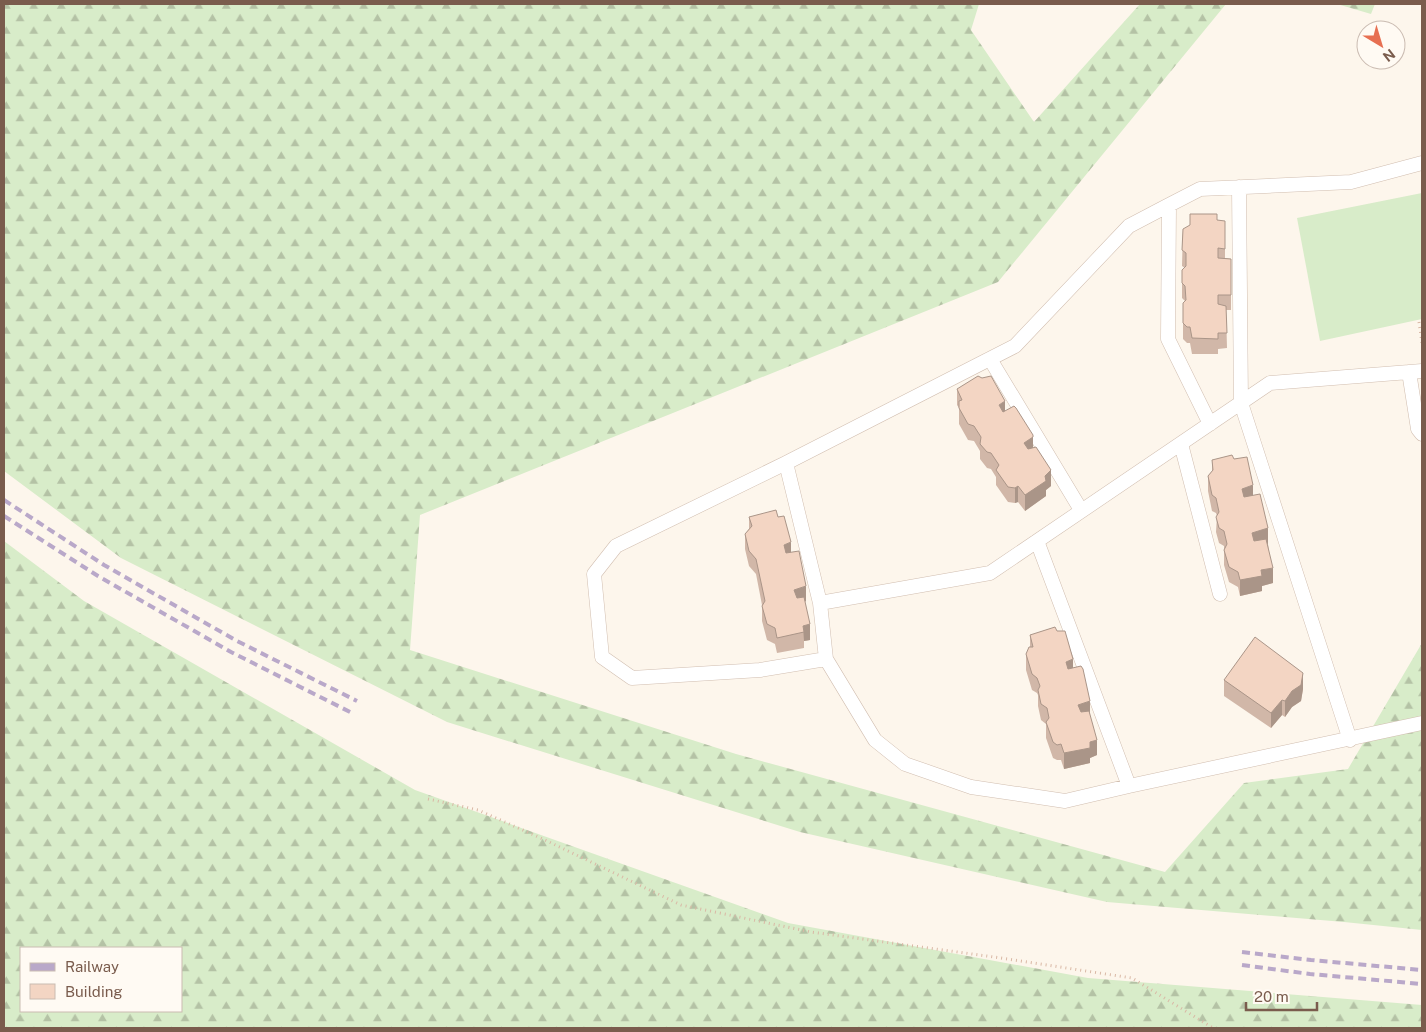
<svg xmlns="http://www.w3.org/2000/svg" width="1426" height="1032" viewBox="0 0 1426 1032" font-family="'Public Sans',sans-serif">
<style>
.forest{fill:url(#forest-firs);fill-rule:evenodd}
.pitch{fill:#d8ecc9}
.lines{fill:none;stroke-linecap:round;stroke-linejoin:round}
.service-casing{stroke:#d1beb0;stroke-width:15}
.path{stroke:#d9b8a5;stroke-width:3;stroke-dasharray:1 4;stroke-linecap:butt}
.service{stroke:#fff;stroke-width:14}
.rail{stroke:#b9a8c9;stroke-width:4;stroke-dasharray:8 5;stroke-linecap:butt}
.wall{fill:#d1b7a8}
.shaded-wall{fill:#aa9588}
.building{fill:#f3d5c3;stroke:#aa9588}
</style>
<defs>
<pattern id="forest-firs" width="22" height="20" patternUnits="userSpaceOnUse" patternTransform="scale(1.25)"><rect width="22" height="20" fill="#d8ecc9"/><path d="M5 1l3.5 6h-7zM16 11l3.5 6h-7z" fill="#b4c2a5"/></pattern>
</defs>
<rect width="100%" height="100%" fill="#fdf6ec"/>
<path class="forest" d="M4,4H979L971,30L1034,122L1140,4H1226L998,282L420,515L410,650L736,754L1165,872L1244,783L1348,769L1422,643V930L1344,922L1107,902L800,832L447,722L121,558L4,471Z
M1337,4H1375L1371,14Z
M4,541L84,601L415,790L788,923L1088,978L1422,1005V1028H4ZM21,948H181V1011H21Z"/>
<path class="pitch" d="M1422,193V319L1320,341L1297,218Z"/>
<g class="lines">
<defs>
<path id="service" d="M1239,187L1241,403L1350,740
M1169,205L1200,189L1351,182L1422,163
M990,359L1081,510
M1409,372L1418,429L1422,434
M1181,444L1220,594
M786,463L616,546L594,574L602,657L632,678L760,670L826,659
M1037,541L1129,786L1065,801L971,787L905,764L875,740L826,659L820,603L786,463L1015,346L1129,226L1169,205L1168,339L1210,424
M820,603L990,573L1270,383L1422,371
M1129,786L1422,723"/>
</defs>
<use href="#service" class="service-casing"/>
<path class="path" d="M1419,322L1422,343
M428,799L478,810L545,840L681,905L811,932L994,957L1132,978L1213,1028"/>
<use href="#service" class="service"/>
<path class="rail" d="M4,500L104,565L237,641L357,701
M4,516L98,576L231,652L352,713
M1242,952L1311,960L1422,970
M1242,965L1310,974L1422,984"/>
</g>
<path class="wall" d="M1217,220L1225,249V258L1231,259V310H1226L1227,348L1218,349V354H1192L1190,343H1187L1183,339V303L1185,301L1182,298V270L1185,268L1182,266L1183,229Z
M957,389L1005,411L1033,435V448L1051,486L1046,490V496L1025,511L1018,502L1015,503L1008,502L996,485V477L991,469L987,468L980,459V451L974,441L968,440L959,424V408L957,405Z
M1212,460L1253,495L1268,544L1273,583L1262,586V591L1240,596L1238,587L1229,582L1224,565V546L1219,543L1216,532L1217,516L1216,513L1212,511L1208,491V476L1212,471Z
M749,517L791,552L806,601L805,602L810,640L804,641V648L777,653L775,644L767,640L762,621V605L756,574L749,566L745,549V534L749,529Z
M1030,635L1073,668L1090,715L1097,755L1090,758V763L1064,769L1061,760H1057L1053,758L1046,738V724L1041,720L1038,706V695L1037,693L1032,690L1026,670V654L1030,647Z
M1224,680L1303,689L1301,701L1292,707L1285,717L1282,715L1271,728L1224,696Z"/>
<path class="shaded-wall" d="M1005,401V416L999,405Z
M1033,437V453L1024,458V443Z
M1051,470V486L1046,490V496L1025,511V495Z
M1253,485V500L1242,504V489Z
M1018,486V502L1015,503V488Z
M1268,528V544L1252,548V533Z
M791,542V558L784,561V545Z
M1273,568V583L1262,586V591L1240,596V580L1261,570Z
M806,586V601L794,605V590Z
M810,624V640L804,641L803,626Z
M1073,659V674L1066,677V662Z
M1303,673V689L1301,701L1292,707L1285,717V701Z
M1282,700V715L1271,728V713Z
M1090,701V717L1078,720V705Z
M1097,740V755L1090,758V742Z
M1090,748V763L1064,769V753Z"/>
<path class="building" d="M1190,214H1217V220L1225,221V249L1218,248V258L1231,259V295H1218V304L1226,306L1227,333H1218V339L1192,338L1190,327H1187L1183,323V303L1186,300L1185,286L1182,283V270L1186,266V253L1182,250L1183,229L1190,225Z
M978,376L982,378L991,376L1005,401L999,405L1003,412L1014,406L1016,408L1033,435V437L1024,443L1028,449L1036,447L1051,470L1045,476L1046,481L1025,495L1018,486L1015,488L1008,487L996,470L999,465L991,453L987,452L980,444L981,437L974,426L968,424L959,408V401L962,400L957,389Z
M1232,455L1234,459L1247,457L1253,485L1242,489L1244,497L1260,494L1268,528L1252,533L1254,541L1266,539L1273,568L1261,570L1262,576L1240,580L1238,572L1229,567L1224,550L1227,544L1224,531L1219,528L1216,517L1219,512L1216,498L1212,495L1208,476L1213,470L1212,460Z
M776,510L778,517L784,516L791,542L784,545L786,553L799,551L806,586L794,590L797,598L804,597L810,624L803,626L804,632L777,638L775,628L767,624L762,606L765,601L756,559L749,551L745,534L752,526L749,517Z
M1055,627L1057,631H1065L1073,659L1066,662L1068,669L1081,666L1083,669L1090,701L1078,705L1081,712L1089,711L1097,740L1090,742V748L1064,753L1061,744L1057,745L1053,742L1046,722L1049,718L1047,708L1041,704L1038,690L1040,686L1037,678L1032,674L1026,654L1029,647H1033L1030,635Z
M1255,637L1303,673L1301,685L1292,691L1285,701L1282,700L1271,713L1224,680Z"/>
<rect width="1426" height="1032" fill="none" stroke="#7a5c4d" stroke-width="10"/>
<rect x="20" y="947" width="162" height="65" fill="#fffaf3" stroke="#cabbb1"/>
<rect x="30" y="963" width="25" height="8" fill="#b9a8c9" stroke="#cabbb1"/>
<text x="65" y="972" font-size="15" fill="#7a5c4d">Railway</text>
<rect x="30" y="984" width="25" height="15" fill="#f3d5c3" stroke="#cabbb1"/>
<text x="65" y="997" font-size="15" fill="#7a5c4d">Building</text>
<g transform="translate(1381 45) rotate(142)"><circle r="24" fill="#fffaf3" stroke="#cabbb1"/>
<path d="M0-4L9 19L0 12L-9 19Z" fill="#e76f51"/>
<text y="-8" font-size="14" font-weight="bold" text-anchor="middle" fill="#7a5c4d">N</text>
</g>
<path d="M1246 1002v8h71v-8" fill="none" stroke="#7a5c4d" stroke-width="2.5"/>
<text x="1254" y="1002" font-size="15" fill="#7a5c4d" stroke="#fffaf3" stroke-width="4" paint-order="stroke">20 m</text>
</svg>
